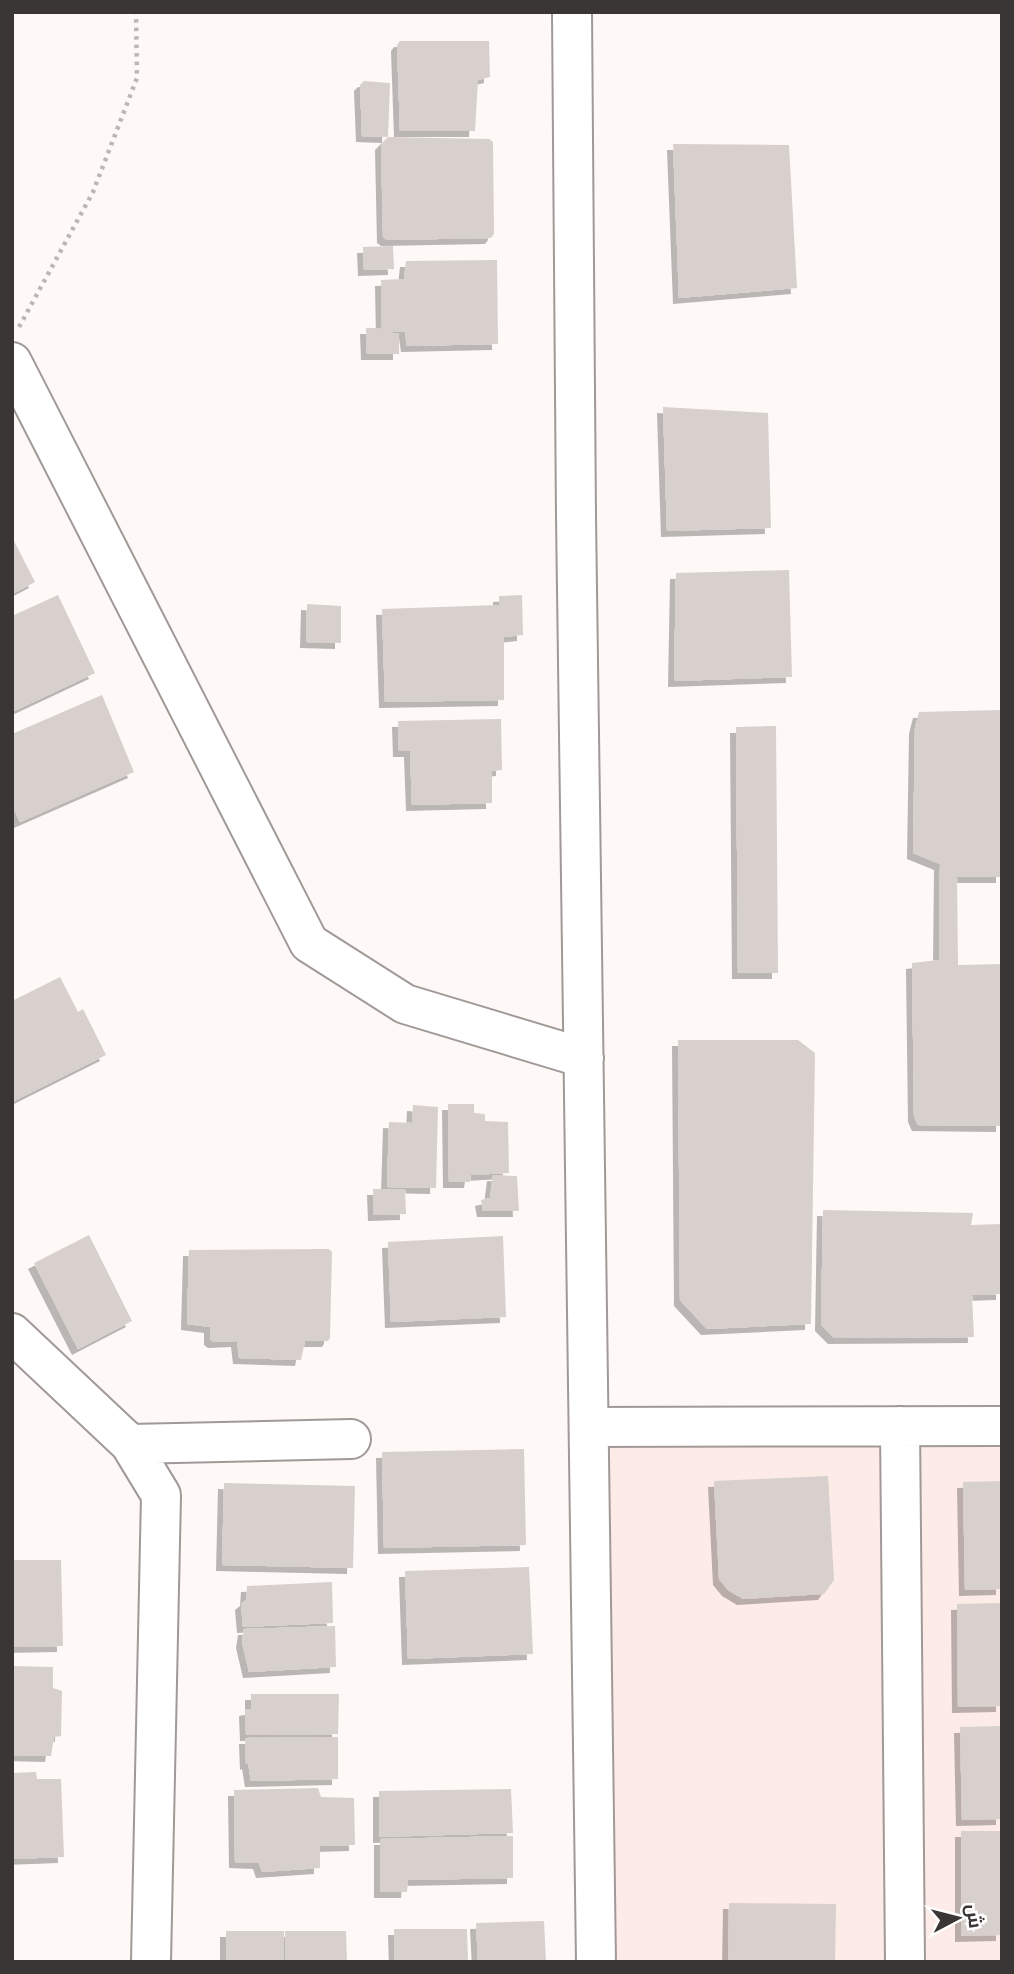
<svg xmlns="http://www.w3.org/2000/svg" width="1014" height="1974" viewBox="0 0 1014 1974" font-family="Spectral,Cairo,serif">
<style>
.built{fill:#fcebe6}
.building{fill:#d8d0cd;filter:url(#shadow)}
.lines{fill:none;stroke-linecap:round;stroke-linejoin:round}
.minor-casing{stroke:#a19997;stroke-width:42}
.path{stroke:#bcb7b6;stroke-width:4.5;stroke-dasharray:3.5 5;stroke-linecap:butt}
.minor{stroke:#fff;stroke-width:38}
</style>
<defs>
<filter id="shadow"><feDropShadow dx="-6" dy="6" stdDeviation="0" flood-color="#0004"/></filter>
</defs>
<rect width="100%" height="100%" fill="#fef8f6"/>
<path class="built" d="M1002,1426V1962H596L589,1427Z"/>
<path class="building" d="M400,41H489L490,77L478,80L475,131H400L397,45Z
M364,81L390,83L388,137L362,136L360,85Z
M388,137L489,139L493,142L494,234L491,238L387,240L383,237L381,144Z
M673,144L789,145L797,288L679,298Z
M393,246L394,269L364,270L363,247Z
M497,260L498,344L407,346L405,332H387L399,334V354H367L366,328H380L382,332L381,280L404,279L406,261Z
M663,407L768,413L771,528L667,531Z
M12,537L35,582L12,594Z
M789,570L792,677L674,681L676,573Z
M58,595L95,673L12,712V616Z
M522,595L523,635L504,637V700L385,702L382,609L499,605V596Z
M307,604L341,606V643L306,642Z
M102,695L134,772L20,822L12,805V734Z
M1002,710V877H957L958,965L1002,964V1126L918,1125L914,1116L912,963L939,960L940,864L913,853L915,728L919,712Z
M501,719L502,770L492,771V803L412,805L410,751H399L398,721Z
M776,726L778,973H738L736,727Z
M60,977L78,1012L83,1009L106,1055L12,1102V1001Z
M678,1040H798L815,1053L811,1324L707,1329L680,1300Z
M448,1104H474V1113L485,1114V1121L508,1122L509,1173L471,1175L470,1182H449Z
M413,1105L438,1107L436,1188L387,1187L389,1122L412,1123Z
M493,1175L517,1176L519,1211H483L481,1200L490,1198Z
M373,1189H405L406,1214L374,1215Z
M823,1210L973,1213L971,1225L1002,1224V1294L972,1295L974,1337L834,1338L821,1325Z
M89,1235L132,1321L78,1349L34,1263Z
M503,1236L506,1317L391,1322L388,1242Z
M329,1249L332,1252L330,1338L328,1341H305L301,1360L239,1358L237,1341L214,1342L210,1339V1327L187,1324L189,1250Z
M524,1449L526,1545L384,1548L382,1452Z
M828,1476L834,1580L824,1594L743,1599L728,1590L719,1579L714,1481Z
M1002,1481V1589L965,1590L963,1482Z
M224,1483L355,1486L353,1568L222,1565Z
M12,1560H61L63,1646L12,1647Z
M529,1567L533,1654L408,1659L405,1571Z
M332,1582L333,1623L243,1627L241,1604L246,1600L247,1586Z
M1002,1603V1706L958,1707L957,1604Z
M335,1626L336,1667L249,1672L242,1642L244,1629Z
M12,1666L53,1667V1688L62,1691L61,1736L54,1737L51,1756L12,1755Z
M251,1694H339L338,1734L246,1735L245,1710L251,1709Z
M1002,1726V1819L962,1820L960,1727Z
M338,1737V1779L251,1781L248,1763L246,1764L245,1738Z
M36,1772L37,1779H61L64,1857L12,1859V1773Z
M318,1788L321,1797L354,1798L355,1845L320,1846V1868L262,1872L259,1863L235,1862L234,1790Z
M511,1789L513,1833L379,1837V1791Z
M961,1831H1002V1935L961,1936Z
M513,1836V1878L408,1880L407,1892H380V1839Z
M729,1903L836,1904L835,1962H728Z
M544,1921L546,1962H478L476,1923Z
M394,1929H467L468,1962H395Z
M226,1931H284V1962H226Z
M285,1931H346L347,1962H286Z"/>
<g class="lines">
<defs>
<path id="minor" d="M572,12L576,517L596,1962
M12,362L309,943L405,1004L584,1058
M12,1333L130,1444L351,1439
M900,1426L905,1962
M589,1427L1002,1426
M130,1444L161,1495L151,1962"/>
</defs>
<use href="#minor" class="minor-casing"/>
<path class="path" d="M19,327L93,192L137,78L136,12"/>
<use href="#minor" class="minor"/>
</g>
<rect width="1014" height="1974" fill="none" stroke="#393635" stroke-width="28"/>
<g transform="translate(958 1918) rotate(83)" stroke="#ffffff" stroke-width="5" paint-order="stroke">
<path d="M0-5L12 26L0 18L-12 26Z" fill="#393635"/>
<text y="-10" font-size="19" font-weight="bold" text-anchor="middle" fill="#393635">ش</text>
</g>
</svg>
